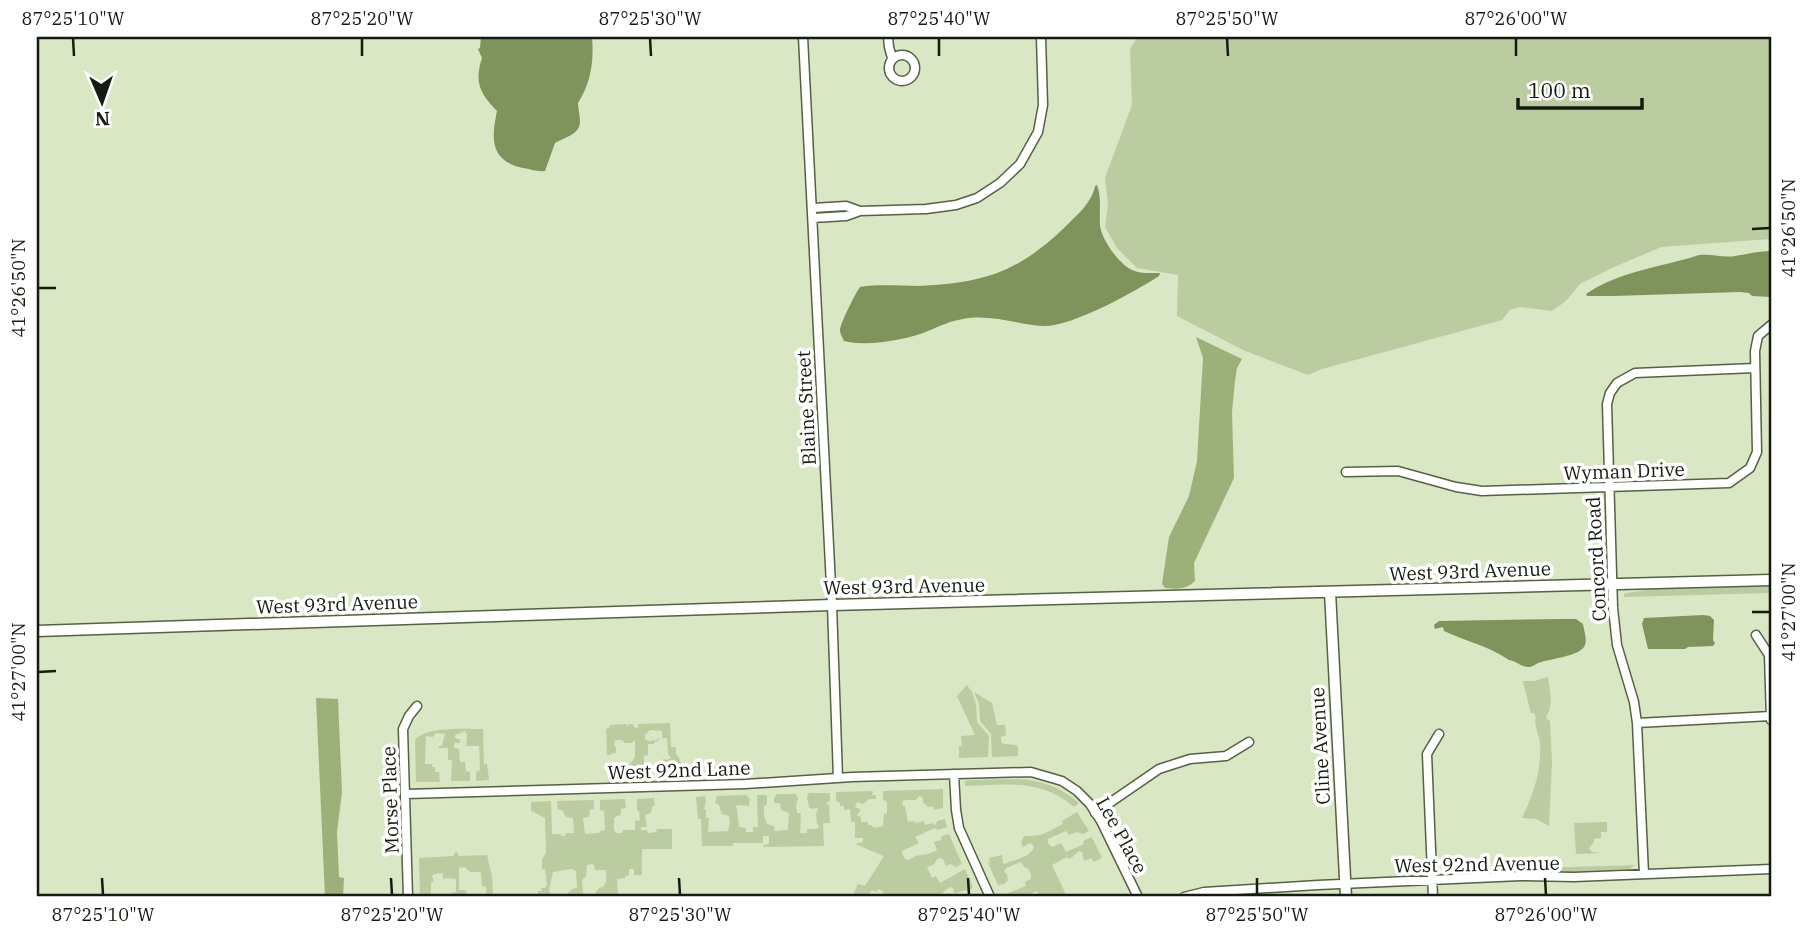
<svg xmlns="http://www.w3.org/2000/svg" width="1808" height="934" viewBox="0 0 1808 934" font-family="'IBM Plex Serif',serif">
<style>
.green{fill:#bbcca1}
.forest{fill:#9cb17a}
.water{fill:#7f935c}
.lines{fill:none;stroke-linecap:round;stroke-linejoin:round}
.minor-casing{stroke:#556143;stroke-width:11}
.tertiary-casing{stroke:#556143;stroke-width:13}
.minor{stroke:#fff;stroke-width:8}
.tertiary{stroke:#fff;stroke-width:10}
.ticks{fill:none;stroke:#161b0f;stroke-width:2.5}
.labels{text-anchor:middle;stroke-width:7;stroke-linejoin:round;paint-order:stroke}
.street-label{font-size:19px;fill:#161b0f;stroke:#fff}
.neatline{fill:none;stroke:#161b0f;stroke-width:2.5}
.ticks-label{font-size:18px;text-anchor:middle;fill:#161b0f}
</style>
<rect width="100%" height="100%" fill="#d9e7c5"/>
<path class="green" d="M1137,37H1771V239L1661,247L1612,268L1580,284L1566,301L1552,311L1520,307L1510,310L1502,320L1322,369L1308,375L1243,350L1177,316L1178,275L1137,268L1117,248L1105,227L1108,204L1105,178L1132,105L1130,49Z
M1771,584V593L1624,597V594L1627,593L1663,587Z
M1548,677C1550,691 1554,705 1546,717L1547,719L1550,721L1552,763L1549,826L1536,819L1522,818C1533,795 1542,770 1540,743C1539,734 1533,725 1536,717L1534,713H1531L1523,682V681H1534Z
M967,685L972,692L976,704L977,722L989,736L988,757L959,758V746H962L961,736L975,735L957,696Z
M974,692L992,703L997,725H1005L1006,735L1001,737V742L1004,744L1016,745L1018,747V756L992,757L991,734L980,721L979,704Z
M670,723L671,747H676V755L678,756L681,763L687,766L688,774L659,775L658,772L655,771V766L658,765L661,768L663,766V759L667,760L671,758L668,754L667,738H662V731L650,730L645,735V739L649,741L657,740L660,737V738L658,741L654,742V744H648V755L644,756V776H625L623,772H620V768L631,763L635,757V741L631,743H625L622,740H615L614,746L616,747V753H612L611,755H607L606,729L609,728L610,725L626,724L628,727V724H633L634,727L638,728V724Z
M483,729L484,764H487L489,780L476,781V772L480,770L479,746H466L467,735L465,731L455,735V738L460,740V743H454V748L459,749L460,762H465L466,771L470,772V781H451L452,760H448V748H439V746H442L445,734L436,733L433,737L426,736L425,764H432V767H435V772H439L440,782H416L415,740C426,726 465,729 483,729Z
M1011,779C1038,779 1059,786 1079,803L1074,807C1040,778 1006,785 965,786V781L970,780Z
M943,789V808L934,810L933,806L928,807L923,802V799L921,796H919L916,800H904L902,802L903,806H905L908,822L914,821L915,823L924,821L925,825L932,823L934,825L936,824L937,821L945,819L947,827L938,830L935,828L915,837L919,843L902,851C902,855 904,859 908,860C911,859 913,857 916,856C923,854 930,855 937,850L934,842L941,840L942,836L949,834L962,864L955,867L951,864L946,866L943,859L938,858L934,864L927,867L932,878L936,876L940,883L965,869L973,887L969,891C963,889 960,893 954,893L953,888L950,887L937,897H884L882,896L884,892L879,889L876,892L872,890L867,897H852L858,884L865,886L884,856L855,844L863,842V838H855V822H851L850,809L844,810V806H840V803L836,801V792L873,791L872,795H876V799H869L863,804L857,802L855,807L860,809V812L858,813L857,816L861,817V822H868V825H871L874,828L883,826L884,814L887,813V802L883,800V791Z
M809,793H830V801L826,803L829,805L830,823H823L824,846L763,847V845L769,844V836H763V843H733V846H702L701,819H698L696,797L705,796L706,801L704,809L706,810V818H709L708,832L728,831L730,822L729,816L722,814L719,805L715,803L717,796L746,795L750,799L749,806L738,805L735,807L737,809L739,827L746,828V832H753V827H758L757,795H767V804L764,806V816L767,824L774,826L775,831L788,830L789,813L781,810L780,803H774V798L777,794H796L798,799L796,805L797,813H801L800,833H807V829H816L819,827L817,823L816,813L818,809L817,808L812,809L809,807L807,797Z
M654,798L655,805L652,807L651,813L645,815L647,827H641V830H647L648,833L657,832L656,829H672V849H642V875H634V869H629V875L625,876V878L617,879L618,897H592V895H594L599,888L603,887L606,882V870H595L594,865L592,864L587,865L586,876L582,880L583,893L585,894V897H564L572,889L577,888L576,871L572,869L553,872C552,880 548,886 550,894H552V897H535L538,896V891H542L541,888H545L547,885L545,869H542V859L546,853L545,818L531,811V802L551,801L552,834H561V836H565L566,833H574L573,818L566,817L562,810H558L557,801L594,800V809L590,810L589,817L583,818L585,834L599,833L600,831L605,830L604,811L600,810V800L625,799L626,808L621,809V814L614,818V830L616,833H622L623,830H635V821L640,820L639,811H637V799Z
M1077,812L1089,831L1083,834L1077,832L1069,835L1066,831L1048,839V843L1052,847L1061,843L1066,852L1084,844L1083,841L1092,837L1102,858L1094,862L1091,858L1084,861L1082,852L1079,851L1073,856V857L1069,859L1067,857L1052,865L1067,897H1040L1037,891L1024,897H1004L1003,895L1026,886L1025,882L1031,879V874L1028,868H1025L1021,862L1006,868L1004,872L1007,874L1008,880L1004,884L998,885L988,863L990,862L989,858L1002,855L1003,864C1012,860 1032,858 1034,846L1030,843L1023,847L1021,842L1024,836C1044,837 1048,831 1063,824L1062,821Z
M1607,822V832H1601V838L1594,839V842L1589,848L1592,852L1602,853L1576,854L1574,823Z
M456,851L459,856L487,855L492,876L493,896L494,897H484L486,896V887L482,886L481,873L480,872H470L465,867L459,868V890H465L469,897H450L451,893L456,892V879L445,878L443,880V873L434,874L432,876L434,881L431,883V897H420L419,858L453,856Z
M1635,865L1629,869L1568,872L1509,870L1446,874L1444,873L1443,870C1507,867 1571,868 1635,865Z"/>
<path class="forest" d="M1196,337L1242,359L1237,368L1235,381L1232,412L1234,478L1194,563L1195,581C1186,590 1177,589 1165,588L1162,584L1169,537L1189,496L1197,461L1203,358Z
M316,698L338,699L342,792L337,832L339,877L344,878L343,897H325Z"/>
<path class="water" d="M481,37H592C594,61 591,83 578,103C578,109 580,115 580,121C580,135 565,137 555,143L545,171C536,172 531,169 523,168C490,161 491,139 497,111C480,94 474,82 482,58L478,49L480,48Z
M1097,185C1102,199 1099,211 1100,225C1101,239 1119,264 1132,270C1140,274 1151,273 1160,273L1159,276C1134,292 1072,327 1043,326C1016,324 990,314 963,319C950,321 940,326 928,331C907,340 866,347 844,341C843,338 840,334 840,330C840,324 856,292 860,287C879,284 900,286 919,286C983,283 1017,273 1064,228C1076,216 1092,203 1095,186Z
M1771,251V297L1752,296L1749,293L1740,292L1613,296H1587L1586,294C1619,271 1662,267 1699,255C1711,254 1724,258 1735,256C1747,254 1759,251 1771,251Z
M1703,615L1710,616L1714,620L1713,640L1715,643L1713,646L1688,647L1685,649H1648L1642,624L1644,618Z
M1561,619H1576L1583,624C1584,631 1588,641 1584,647C1578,656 1551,659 1541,662C1537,663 1534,666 1530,667C1522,668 1517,661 1509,660C1489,646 1465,641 1444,631L1443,627L1435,629L1434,625L1439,621Z"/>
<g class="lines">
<defs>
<path id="minor" d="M803,37L832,605L838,778
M888,37L889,47L892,58
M889 68a13 13 0 1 1 26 0a13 13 0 1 1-26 0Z
M813,208L846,206L860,211L926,209L956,205L977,198L1000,183L1020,164L1038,132L1043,105L1041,37
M813,218L846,216L860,211
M1346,472L1398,471L1456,487L1482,491L1729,483L1750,468L1757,452L1755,351L1758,336L1771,325
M1756,635L1769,655L1771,720
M1637,723L1771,716
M954,774L956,810L959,828L990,897
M406,794L745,784L852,777L1031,772L1062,781L1077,791L1090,804L1101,821L1138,897
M1095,813L1159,769L1190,759L1226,756L1249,742
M1644,874L1637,723L1634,702L1617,645L1613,608L1607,404L1610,393L1617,383L1635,373L1755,368
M408,897L403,729L409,716L417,706
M1184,897L1204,892L1318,885L1521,876L1574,877L1771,869
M1433,897L1427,754L1439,734"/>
<path id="tertiary" d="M1330,592L1346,897
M37,631L832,605L1771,580"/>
</defs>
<use href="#minor" class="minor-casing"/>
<use href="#tertiary" class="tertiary-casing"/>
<use href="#minor" class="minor"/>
<use href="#tertiary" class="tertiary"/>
</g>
<path class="ticks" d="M73,38L74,56M362,38V56M650,38L651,56M939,38V56M1227,38L1228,56M1516,38V56M1752,229L1770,228M38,288H56M1752,612H1770M38,672L56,671M102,878L103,895M391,878L392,895M679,878L680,895M968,878L969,895M1257,878V895M1545,878L1546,895"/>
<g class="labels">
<g class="street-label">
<text transform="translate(806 408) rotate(-93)" y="7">Blaine Street</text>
<text transform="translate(1624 471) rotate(-2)" y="7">Wyman Drive</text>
<text transform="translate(1596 559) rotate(-93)" y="7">Concord Road</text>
<text transform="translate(1470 571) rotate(-2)" y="7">West 93rd Avenue</text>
<text transform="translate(904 586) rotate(-1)" y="7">West 93rd Avenue</text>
<text transform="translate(337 604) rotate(-2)" y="7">West 93rd Avenue</text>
<text transform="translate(1320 746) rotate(-93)" y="7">Cline Avenue</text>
<text transform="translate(679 770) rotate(-2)" y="7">West 92nd Lane</text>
<text transform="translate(390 800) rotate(-92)" y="7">Morse Place</text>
<text transform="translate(1122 835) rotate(61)" y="7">Lee Place</text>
<text transform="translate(1477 864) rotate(-1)" y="7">West 92nd Avenue</text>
</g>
</g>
<rect width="1808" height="934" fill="none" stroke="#ffffff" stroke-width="77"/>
<g transform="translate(102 102) rotate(178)" stroke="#ffffff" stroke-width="5" paint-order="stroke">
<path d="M0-5L12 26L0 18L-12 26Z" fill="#161b0f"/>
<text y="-10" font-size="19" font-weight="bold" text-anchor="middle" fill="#161b0f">N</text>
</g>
<path d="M1518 98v10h124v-10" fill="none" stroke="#161b0f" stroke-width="3.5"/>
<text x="1528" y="98" font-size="21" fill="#161b0f" stroke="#ffffff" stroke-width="5" paint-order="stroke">100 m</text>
<rect x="38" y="38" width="1732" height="857" class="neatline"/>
<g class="ticks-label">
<text x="73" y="25">87°25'10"W</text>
<text x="362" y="25">87°25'20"W</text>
<text x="650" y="25">87°25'30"W</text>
<text x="939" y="25">87°25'40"W</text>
<text x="1227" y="25">87°25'50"W</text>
<text x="1516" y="25">87°26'00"W</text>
<text transform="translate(1789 228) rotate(-90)" y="6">41°26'50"N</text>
<text transform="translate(19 288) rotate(-90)" y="6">41°26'50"N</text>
<text transform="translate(1789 612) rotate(-90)" y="6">41°27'00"N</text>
<text transform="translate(19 672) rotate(-90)" y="6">41°27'00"N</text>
<text x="103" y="921">87°25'10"W</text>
<text x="392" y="921">87°25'20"W</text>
<text x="680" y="921">87°25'30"W</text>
<text x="969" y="921">87°25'40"W</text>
<text x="1257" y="921">87°25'50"W</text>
<text x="1546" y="921">87°26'00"W</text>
</g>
</svg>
